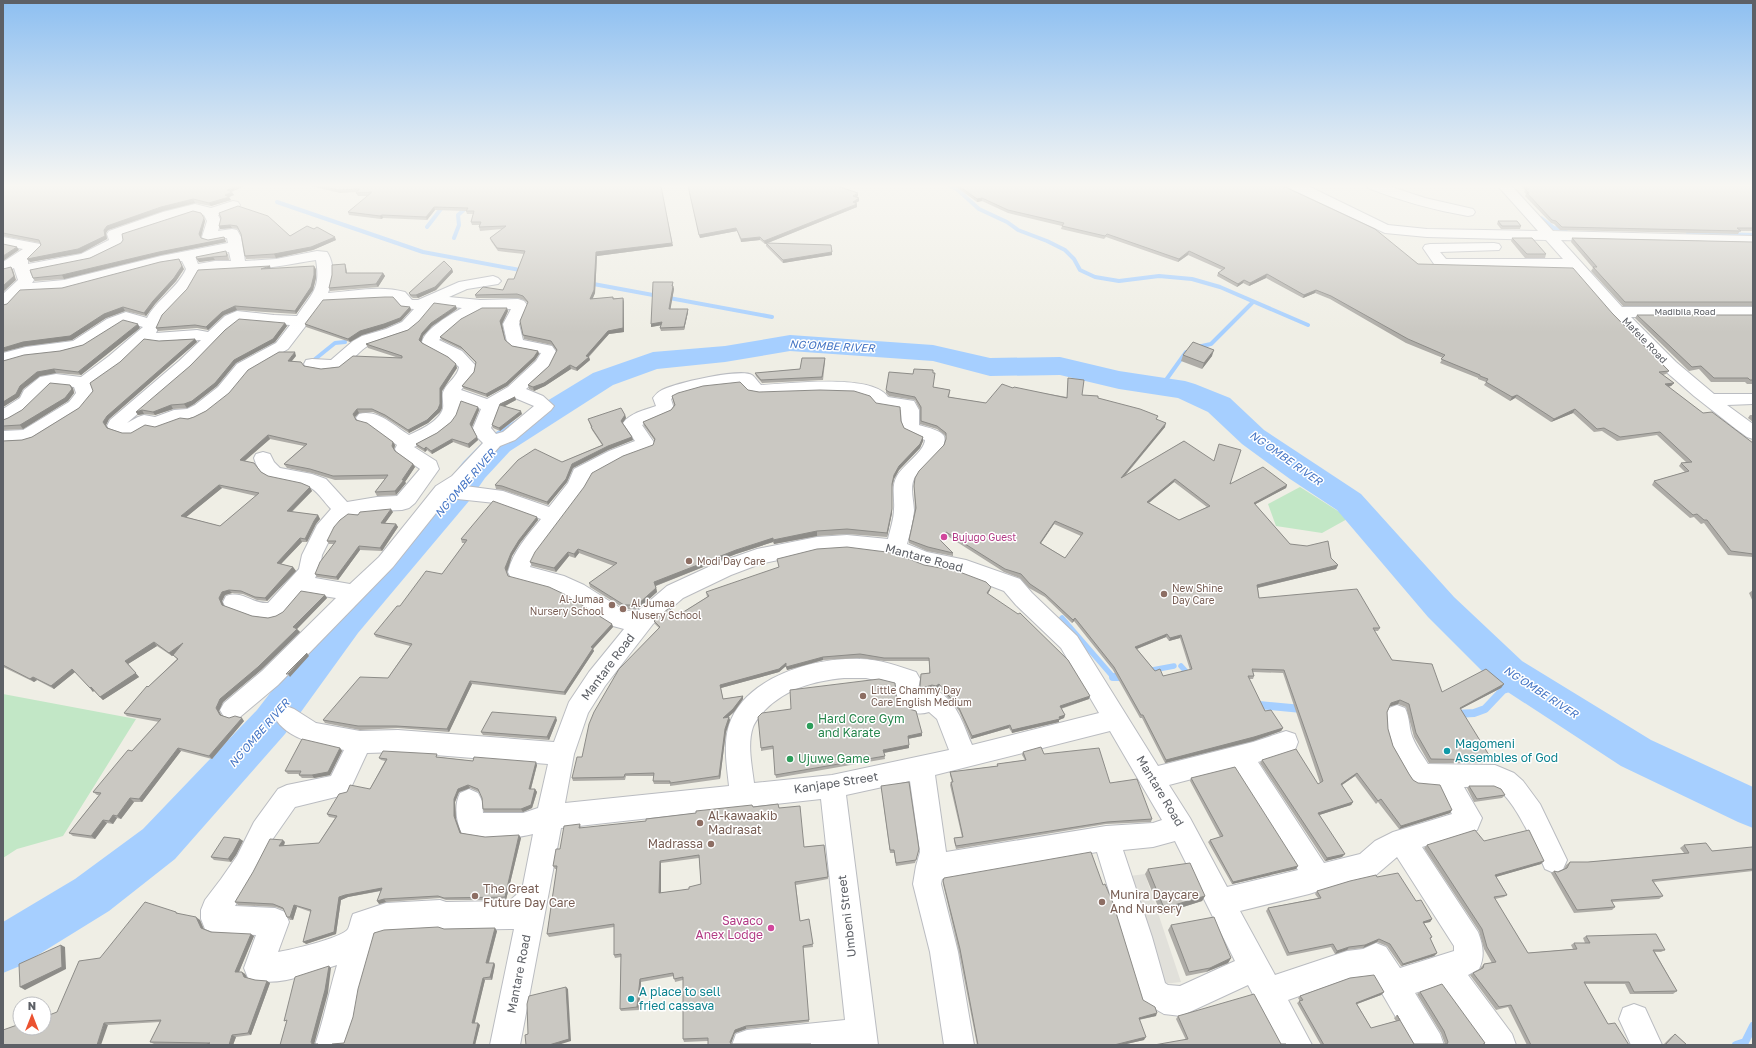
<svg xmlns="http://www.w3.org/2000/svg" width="1756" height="1048" viewBox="0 0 1756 1048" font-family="'Golos Text',sans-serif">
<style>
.industrial{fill:#e1e0da}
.green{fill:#c2e7c6}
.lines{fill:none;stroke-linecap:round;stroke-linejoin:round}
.stream-far2{stroke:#a6cfff;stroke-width:4}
.stream-far1{stroke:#a6cfff;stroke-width:5.5}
.stream{stroke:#a6cfff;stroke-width:8}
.river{fill:#a6cfff;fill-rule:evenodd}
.minor-casing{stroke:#babcc1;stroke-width:2}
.minor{fill:#fff;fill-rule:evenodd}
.wall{fill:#aeaca7;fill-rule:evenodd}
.shaded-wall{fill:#8d8c88}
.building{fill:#cac8c2;stroke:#8d8c88;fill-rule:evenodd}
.hotel-dot{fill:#d1479c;stroke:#fff;stroke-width:1.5}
.education-dot{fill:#8d6e63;stroke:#fff;stroke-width:1.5}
.leisure-dot{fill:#2e9e5b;stroke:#fff;stroke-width:1.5}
.culture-dot{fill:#0f9aa8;stroke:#fff;stroke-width:1.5}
.labels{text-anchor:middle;stroke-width:3;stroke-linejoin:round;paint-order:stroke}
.far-street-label{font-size:9px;fill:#5d6066;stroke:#fff}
.street-label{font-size:10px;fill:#5d6066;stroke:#fff}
.hotel-label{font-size:10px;fill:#b23c85;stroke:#fff;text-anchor:start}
.education-label{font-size:10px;fill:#785e54;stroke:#fff;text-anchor:start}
.water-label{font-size:11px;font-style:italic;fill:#4676c5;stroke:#fff}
.near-street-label{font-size:12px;fill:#5d6066;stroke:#fff}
.near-leisure-label{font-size:12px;fill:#27864d;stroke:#fff;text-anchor:start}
.near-culture-label{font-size:12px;fill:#0d838f;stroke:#fff;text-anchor:start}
.near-education-label{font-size:12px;fill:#785e54;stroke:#fff;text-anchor:start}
.near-hotel-label{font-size:12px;fill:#b23c85;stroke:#fff;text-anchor:end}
</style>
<rect width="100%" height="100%" fill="#efeee5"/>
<path class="industrial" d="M1145,874L1181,982L1155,985L1122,877Z"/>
<path class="green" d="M1300,487L1349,518L1322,533L1276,526L1268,504Z
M3,694L136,719L63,836L17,849L3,858Z"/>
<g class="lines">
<path class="stream-far2" d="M949,185L958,190L979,209L1007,222L1018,230L1047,241L1065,250L1074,259L1080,270L1095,277L1119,281L1159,276L1192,279L1220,287L1308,325
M277,202L423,252L525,271
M1541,218L1554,228L1566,229
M427,227L444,205
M1688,233L1753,235
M454,238L459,225L458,215L467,207
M588,283L772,317
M1197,347L1211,344L1253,302
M309,364L335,343L345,342
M1161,387L1186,352"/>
<path class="stream-far1" d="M1062,618L1114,678
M1181,666L1190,676
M1147,671L1174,666
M1115,678L1123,676
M1527,678L1530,675L1533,678"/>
<path class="stream" d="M1113,677H1119
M1532,677L1557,703
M1259,705L1302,709
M1456,714L1474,713L1485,709L1503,690L1521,684L1528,677
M1736,1045L1745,1042L1753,1026"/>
<path class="river" d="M790,335L933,345L990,358L1060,357L1119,371L1185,381L1195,384L1230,398L1264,430L1361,494L1454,597L1522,661L1651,740L1753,787V828L1738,822L1621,766L1494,683L1428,617L1337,510L1290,479L1242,444L1208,412L1178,398L1119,389L1060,375L990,376L933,361L790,351L725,362L657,369L613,385L510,451L485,478L469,501L358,633L285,734L175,859L109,911L20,966L3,973V922L75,879L143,829L257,710L332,613L445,485L463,462L488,437L593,373L653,352L725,346Z"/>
<defs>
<path id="minor" d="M1288,185H1306L1388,225L1427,229L1538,231L1497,185H1511L1553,231L1753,236V244L1561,240L1622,307H1753V317H1631L1676,362L1714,394H1753V404L1727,405L1753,424V439L1747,437L1736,429L1694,396L1664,370L1611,315L1571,268L1445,267L1434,264L1423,248L1425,245L1430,244L1494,243L1499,244L1501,247L1499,250L1440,252L1446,259H1563L1546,240L1427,237L1385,233L1289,188Z
M1367,185H1386L1425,198L1473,209L1475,212L1473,215L1468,216C1434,210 1401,201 1368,188Z
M233,201L238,202L240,205L238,208L218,215L221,221L218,231L232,229L237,230L241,237L245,261L276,259L317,251L327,252C335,264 333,280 328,293C354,291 380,285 405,292L412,300H418L459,282L493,276L498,278L501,281L498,284L467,289L449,297L480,300L518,299L524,301L528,306L519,324L523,340L552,346L557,353L549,368L526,389L543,396L554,406L551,410L515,440L500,446L465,486L503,491L549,507L568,483L574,469L609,451L635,441L623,423C630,413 645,410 656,406L653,398C656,394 658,392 662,390C675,383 741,368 752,375C755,377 758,382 761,385C788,384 872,373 888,397L914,401L919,410V425C925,427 941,430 944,436C949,451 921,467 915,477C909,487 914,501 914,511C913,522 910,533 907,544L927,552L966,560L1020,579L1032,593L1077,636L1158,766L1253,742L1286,731L1295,734L1298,742L1295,750L1258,762L1324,863L1360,854L1375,841L1393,832L1452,814L1438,787C1430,786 1421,788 1413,783C1410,781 1407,775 1405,771C1394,753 1379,728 1389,708L1397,705L1405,708C1409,716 1409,724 1411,733C1414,744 1422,754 1428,764L1495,765L1514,773L1523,781L1540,804L1567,860L1563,869L1554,873L1545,869C1537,851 1512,791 1492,787C1483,786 1473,787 1464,787L1482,818L1477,830L1422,847L1478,932C1483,945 1485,956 1479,969L1468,975L1512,1034L1516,1045H1483L1440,985L1415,993L1440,1034L1444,1045H1412L1372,976L1347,979L1288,1000L1312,1045H1280L1248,985L1181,1016L1164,1014L1143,1002L1097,852L942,879L941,884L958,952L974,1045H944L930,952L913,884L916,866L920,852L910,781L846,795L878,1045H732L736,1034L747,1030L845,1020L821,799L561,828L520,1045H490L514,929L446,930L440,928L386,931L375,934L359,991L354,1019L345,1045H315C324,1019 329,992 337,965C311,973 275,989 248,978L244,968L256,935L215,933L205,929L201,919V910L205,900L221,879L237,856L254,822L278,789L287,785L331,776L344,750C320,745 286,740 274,716L278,709L286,706L294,709L316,723L360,731L398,730L554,742L569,702L589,672L624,629L613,626L568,597L551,589L511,578L508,572C513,551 528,535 541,519L495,503L448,498L393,567L278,685L240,717L232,720L224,717L220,710L224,703L262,671L336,598L303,593C297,599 291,608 284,614C267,628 243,613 226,608L223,602L226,596C244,590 251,604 268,603L299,569L302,555L317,525L331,509C325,503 319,493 311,488C291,476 263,490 254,458L256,454L263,452L270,454L274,462L280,468L312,474L326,479L347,502L377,497L397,496L420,469L397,453L395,449L397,445L369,425L359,422L356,418L359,414C378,409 394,426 409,435C420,430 440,421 443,408C444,402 441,395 444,390C448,382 458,376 459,367L450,359L424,345L422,342C425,329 451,314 462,308L435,305C428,312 422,322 414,328C400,339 380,337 366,347C357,353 349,365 340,369C331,372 315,370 306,368L304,364L306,360L312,359L331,360L353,341L362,336L386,329L402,322L414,309L402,308L395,299C371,296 348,301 324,302L288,349L249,372L230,395L207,413L196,419L190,421L182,420L157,429L147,427C132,439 127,435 110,430L107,426L110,420L179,361L201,340L161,343L146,341L121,364L91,386L94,393L81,410L34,439L25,442L3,443V431L23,430L69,402L76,393L74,387L52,385C36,398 24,417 3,423V409L20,398L24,390L40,377L56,374L81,377L109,356L143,327L125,322L85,347L62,353L26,357L3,363V353L26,347L73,341L107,319L126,312L147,318C157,299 177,289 186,269L182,261L162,264L64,290L22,292L8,306L3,308V294L18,280L14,268L3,272V262L23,249L3,245V237L40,244L42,247L28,260V264L81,254L109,240L107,234L109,231L163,212L195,204L211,208ZM195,212L204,215L207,221L202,237L204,240L209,241L227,238L228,243L161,256L64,280L32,283L34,280L30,272L91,260L122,245L124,242L122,236L173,218ZM229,252L231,261H215L198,264L196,259ZM316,260C321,289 312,293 297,316L274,315L237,311L225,316L208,332L197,330L156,333L163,317L188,291L199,272C215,270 227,271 242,270C267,269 291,264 316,260ZM511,309L503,324L507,342L513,348L541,353L536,361L508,387L487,399L461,390L474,374L476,366L462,351L439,340L461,321L483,310ZM240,321L290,325L276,343L237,364L218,387L195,405L187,409L174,410L155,417L144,415L138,417L127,423L191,368L226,332ZM738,384H741L749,393L759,395L820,393L854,394L871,399L876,406L901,410C902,436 902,431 925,440C924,452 904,464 897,476C891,486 895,498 894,509C894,519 890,530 888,539L847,535L817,537L757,549L717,563L667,586L639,610L625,611L584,585L564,576L530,567L535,555L584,490L592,476L623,459L653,448L655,444L642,425L671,413L674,409L671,399C687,388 719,386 738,384ZM515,398L534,406L503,432L496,434L491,428L500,406ZM461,402L481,409L473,428L477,437L483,443L452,476L436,486L379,557L350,584L315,578L320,568L322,555L335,529L341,522L349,516L377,511L402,510L409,508L415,503L439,469L436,461L414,447C433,439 461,425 461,402ZM847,549L894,555L924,567L957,573L1004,591L1016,605L1061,648L1099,713L972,745C963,724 956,697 932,689L921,693L918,690L920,679L916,672C898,666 879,659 860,659C815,657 745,677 729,725C723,744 727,767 729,786L565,803L574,754L588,713L605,686L653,624L683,598L731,575L760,564L783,559L817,551ZM844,678H866L896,685C893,704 911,718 929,712L937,719L949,750L832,775L754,783C752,766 747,744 753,727C755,721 761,715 765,710C787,688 814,681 844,678ZM1110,731L1162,820L1153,823L1106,826L946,852L935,775ZM398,752L548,764L538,808L523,813H483L482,801L478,793L469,789L460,793C454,805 456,821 462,834C479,840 515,839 533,834L522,890L509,901L446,902L440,900L386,903L353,914C351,918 350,925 348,929C342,938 290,950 278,952L289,922L285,912L275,908L235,906L255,874L272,840L295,807L348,794L367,753ZM1234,768L1298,870L1227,887L1190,818L1169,785ZM1175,841L1235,961L1180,986L1168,985L1165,983L1152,937L1123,850L1153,847ZM1397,857L1454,946V951L1400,968L1386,947L1376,943L1363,949L1347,951L1275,975L1240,911L1309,894L1347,882L1366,879L1376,875Z
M1634,1004L1645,1008L1662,1045H1631L1619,1019L1623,1008Z"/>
</defs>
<use href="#minor" class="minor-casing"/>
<use href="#minor" class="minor"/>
</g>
<path class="wall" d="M3,186H244L231,192L234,195L229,197L231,200L211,206L195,203L163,211L108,230L106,233L107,239L81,253L30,262L41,245L40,243L3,236Z
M310,186H661L673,246L597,256L595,293L592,299L623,298L624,302V332L609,334L589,357L590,360L577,371L571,369L545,386L534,391L529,389L528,385L549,366L557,351L552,345L524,339L520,321L528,303L524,300L518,298H476L475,295L503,290L514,279L524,254L498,251L491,241L490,238L502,229L480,231L479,227L480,225H472L471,222L473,214H467L466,211L435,210L427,220L383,218L381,219L349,215L348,212L368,196H358L356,193L357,192L340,193Z
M688,186L858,196L856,197L859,201L855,203L857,207L768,243L832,255L783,263L766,246V243L765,244L760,240L741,242L737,231L700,238Z
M955,186H1287V187H1286L1418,264L1612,313L1669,371L1666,374L1663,375L1674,383L1671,386L1668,387L1703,413L1753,443V557L1728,555L1704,523L1701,524L1694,517L1690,518L1652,485L1654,481L1685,472L1679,466L1681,463L1686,462L1657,435L1617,441L1602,431L1594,432L1573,413L1551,422L1515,398L1510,401L1484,385L1486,382L1478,379V378L1440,363L1443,358L1406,343L1330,299L1315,293L1303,298L1266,278L1249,286L1243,283L1237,287L1217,276L1218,273L1222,270L1188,255L1178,262L1106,237L1104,239L1061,229L1062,226L1008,213L982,201L977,202Z
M1521,186H1753V231H1740L1738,234L1560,230L1554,224L1551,223L1525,196L1526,194L1524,192L1525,190Z
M201,213L205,221L201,237V238L208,240L224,237L226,242L161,255L64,279L35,281L33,278L90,258Z
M221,218L290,236L336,240L313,250L276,258L246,259L245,256L241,234L238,229L232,228L220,229Z
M1498,221L1521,226L1520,229H1501L1497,224Z
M1512,238L1546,254L1545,258H1525L1511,241Z
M1572,238L1753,242V306H1623L1591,271L1593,268L1571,242Z
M228,254L229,260H215L199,262L196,257Z
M345,264L346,267L347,273H383L385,276L378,287L330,291L329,288Z
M184,269L176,281L155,304L146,316L125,311L106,318L72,340L26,346L62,288Z
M271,269H316V278L313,290L296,314L237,310L224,315L208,330L197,328L158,331L156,328Z
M452,269L453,272L436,290L418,298H413L410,296L409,293Z
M673,282V286L674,289L670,309L688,312L684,330L661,331L660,328L661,325L651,327V324Z
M401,306L410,307L411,310L401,321L385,328L362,335L350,342L306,327L305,324Z
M457,309L432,326L423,336L421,342L457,368L442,391V408L440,412L428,423L409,433L386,418L373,412L359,413L355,417L356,420L395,445L394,449L395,451L413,464L415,467L405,482L406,483L396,495L377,496L375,492L385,479L335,480L312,473L287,468L284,464L304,446L270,439L245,461L261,472L268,476L312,491L292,512L318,515L320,519L316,524L307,542H302L281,564L293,567L296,571L267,601L257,600L243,594L232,593L225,595L222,601L224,606L252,616L268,618L276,616L325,595L327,598L297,629L300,632L261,670L223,702L219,711L221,715L229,718L244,721L212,759L181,751L142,802H134L121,819L117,818L113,824L107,823L95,839L73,836L69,833L99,795H97L93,792L159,722L127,716L124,713L148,687L177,659L173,655H174L172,656L157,646L128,664L139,677L103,700L94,691L93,692L90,688L75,672L54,689L37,680L34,682L3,667V441L22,440L32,437L79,408L159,341L195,339L197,342L109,419L106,425L108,428L122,433H131L194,417L206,411L296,356L292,361L304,366L321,369L339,367L399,358L368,348L366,344L408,330ZM222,488L256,496L220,526L186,517Z
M508,311L502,324L505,340L512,346L538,351L539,354L535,360L507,386L487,397L464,389L462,386L474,372L476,363L463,350L442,340L440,337Z
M1637,315H1753V384H1747L1745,382H1711L1699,369L1689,371L1635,318Z
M285,323L287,326L275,342L236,363L217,386L194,404L187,408L173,409L155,415L144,414L138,415L136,412Z
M140,328L81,375L56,373L40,376L23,389L19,397L3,407V361L60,351L83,345Z
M1183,355L1212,356L1202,369L1181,361Z
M825,362L823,380L762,383L756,376L755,373L800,369Z
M1068,378L1082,395L1098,398L1157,420L1165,427L1125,476L1184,441L1230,484L1287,485L1286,488L1255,504L1290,544L1331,558L1338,565L1336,569L1258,588L1259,598L1380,628L1378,631H1374L1392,660L1442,692L1504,684L1501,688L1460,709L1492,760L1489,763H1429L1414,737L1406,707L1398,704L1390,706L1387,712L1388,729L1393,746L1409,774L1413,780L1450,813L1399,829L1378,802L1376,804L1355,776L1342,785L1353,802L1351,805L1319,815L1342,857L1325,861L1260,763L1262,760L1318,784L1320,783L1283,673L1253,672L1254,676L1253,679H1249L1265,711L1283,728L1281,731L1253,741L1165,763L1142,718H1140L1113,670L1074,621L1072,623L1045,597L1029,588L1020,578L1004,572L946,535L941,542L953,553V556L927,551L909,543V540L915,509L914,486L944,445L946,440V436L937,429L920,424V410L915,400L889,396L886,393V390L933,387L950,390L949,397L986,403L1013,388L1067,397ZM1174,482L1207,507L1179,520L1149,503ZM1054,524L1081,536L1065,558L1041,543ZM1166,637L1169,641L1180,638L1190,670L1163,676L1155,671L1137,649Z
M73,388L74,393L68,401L23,429L3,430V420L8,418Z
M748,390L759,392L876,403L901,421L904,428L923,437V441L920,448L899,470L894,479L892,487V513L887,537L847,534L817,536L774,544L773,542L736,554L656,586L657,592L638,609H625L590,587L589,583L614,566L579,553L575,558L569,556L556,572L532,566L530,562L653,445L655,441L644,426L643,422L671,410L674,405L672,396Z
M515,397L516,400L505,406L522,414L500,431L493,428L492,425L500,404Z
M478,407L479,410L472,427L478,440L469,448L453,442L432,454L427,450L425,452L417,447L416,444L437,433L451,422Z
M625,415L626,418L622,423L632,437L633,440L608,450L573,468L567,482L548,505L503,490L496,489L495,485L562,462L602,445L592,430L591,427L588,419Z
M1750,415H1753V422L1748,418Z
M393,512L385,523L396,524L398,527L382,551L360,550L338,580L317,577L315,574L334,544H329L327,541L358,515Z
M537,517L538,520L520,543L512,556L507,572L508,576L612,624L613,627L593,649L594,651L565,695L472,684L449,732L398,728L360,730L325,723L323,720L388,678L410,646L376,637L374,634L400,606L442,574L465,543H462L461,539Z
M924,565L990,590L988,594L1089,699L1061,709L1065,715L1064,718L1059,720V722L1012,733L1009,728L971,739L959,711L939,687L936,689L931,688L921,691L920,690L921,674L929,673V661H884L860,658L823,660L787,670L786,666L779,672L721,688L723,699L743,696V699L734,712L728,717L730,720L726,732L720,779L670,786V784H654L653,781L654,776H626L625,780L573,781L572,778L582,757L659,628L655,624L654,621L677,616L707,597L706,592Z
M1753,590V602L1749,593Z
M896,695L899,701L922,733V736L908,739L909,748L884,753L885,759L776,778L773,749L761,751V748Z
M557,720L549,740L483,735L481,732Z
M340,748L342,751L330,775L314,778H302L299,775L300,774H288L285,771Z
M1023,752L1044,754L1110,783L1152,819L1151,822L1106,824L956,849L954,841V838L962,837L950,785L951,782H952L950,775V772L997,766V764L1025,760L1022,755Z
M439,757L473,761L537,765L531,789H535L537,792L532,808L523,812H484L483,809L482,798L479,792L470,788L459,792L455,802L456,819L461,833L485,837L521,838L506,900H446L440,898L386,902L379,904L381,891L348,897L341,900L336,934L306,944L311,912L297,907L293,920H290L287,917L284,910L276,907L238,905L235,902L285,842L284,846L319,843L335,818L329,817L327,814L370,789L385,761L381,760L379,758Z
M1191,778L1296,869L1232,884L1208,842L1210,840L1220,837L1190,781Z
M881,786L919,849L915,863L896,866L894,853H890Z
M1469,786L1505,795L1502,798L1474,802L1467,788Z
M753,807L779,808L804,847L824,845L828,879L796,885L800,921L809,919L813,947L803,948L809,1022L746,1029L735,1033L708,1045V1041L684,1042L683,1039V980L675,982L674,976L641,982L639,1010L621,1011L620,1009L621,957L615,958L614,955V927L549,937L547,934L557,869H555L553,866L560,849L580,824L581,828L646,821ZM699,858L701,884L689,889L661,893V863Z
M240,839L243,841L236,855L231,862L214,860L211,857Z
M1484,841L1541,864L1496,877L1507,895L1504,897L1495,899L1528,953L1573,949L1571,945L1574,943H1585L1583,938L1586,936L1665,950L1661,952H1655L1677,991L1673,994H1630L1625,984H1585L1608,1024L1629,1045H1527L1508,1007L1496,1010L1470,975L1480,969L1481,967L1484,964L1492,963L1484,949L1479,931L1424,848L1427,845Z
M1684,845L1712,851L1753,848V871L1654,882L1663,896L1659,899L1612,902L1615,907L1612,910L1574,913L1551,873L1554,871L1558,872L1564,869L1566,865L1570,862H1588L1684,853L1680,848Z
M1148,869L1205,896L1202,901L1161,914L1145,874Z
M1377,877L1416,901L1432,919L1430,922L1424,923L1432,937L1430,939L1437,953L1434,956L1401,966L1387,946L1377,942L1363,948L1347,950L1335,954L1331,947L1287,956L1266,911L1268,908L1318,898L1315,894L1317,891Z
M944,878L1143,1000L1156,1016L1139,1020L1144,1040L1122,1045H977L959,952L943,884Z
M176,912L179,914L200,920L204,929L211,932L254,936L239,972H242L245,974L247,978L255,980L267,981L270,983L251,1035L236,1037L233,1045H197L154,1044L150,1042L160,1022L108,1025L57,1012L100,958Z
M1171,925L1231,958L1228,963L1206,972L1186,976L1168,930Z
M444,929L497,931L489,963H494L495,965L492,980H485L474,1023L480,1025L475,1045H332L344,1043Z
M1384,992L1381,995L1357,1004L1371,1028L1396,1021L1394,1018L1397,1015L1414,1044H1445L1441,1033L1417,994L1420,992L1482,1045H1321L1297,1003L1300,1001L1298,998L1300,996Z
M1178,1016L1281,1044L1186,1040L1176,1019Z
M1675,1034L1687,1045H1663L1671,1037Z"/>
<path class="shaded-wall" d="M236,186H244L229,193L227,190Z
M232,192L234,195L229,197L231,200L211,206L209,203Z
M858,193V196L854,199L853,196Z
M859,198V201L853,205V202Z
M982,198V201L977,202V199Z
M193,199L195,203L163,211L108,230L106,233L107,239L81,253L30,262L27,259L104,230L107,226L161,207Z
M857,204V207L765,244L764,241Z
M434,207L435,210L427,220L426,217Z
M382,215L383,218L381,219L380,216Z
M204,218L205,221L201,237L199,234Z
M230,225L232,228L220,229L219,226Z
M736,228L737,231L700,238L699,235Z
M224,237L226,242L161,255L64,279L62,275L159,252Z
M335,237L336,240L313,250L276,258L274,254Z
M760,237V240L741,242V239Z
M672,243L673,246L597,256L595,293L591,303L590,299L596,252Z
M17,247L19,250L3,261V256Z
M1189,251L1188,255L1178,262L1179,259Z
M832,252V255L783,263V260Z
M213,257L215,260L199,262L197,259Z
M179,259L184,269L176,281L155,304L146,316L144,313Z
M345,264L346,267L347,276L346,273Z
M270,266L271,269H261Z
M314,266L316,269V278L313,290L296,314L295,311Z
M11,267L13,270L16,280L3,292V286Z
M452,269L453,272L436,290L418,298L416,295Z
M383,273L385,276L378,287L376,284Z
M1267,274L1266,278L1249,286L1250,283Z
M1244,280L1243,283L1237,287L1238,284Z
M673,286L674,289L670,312L669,309Z
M1316,290L1315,293L1303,298L1304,295Z
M623,298L624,302V332L609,334L587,358L589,357L590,360L577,371L576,368L586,356Z
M235,306L237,310L224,315L208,330L206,327L222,312Z
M456,306L457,309L432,326L423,336L421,343L419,340L422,333L431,323Z
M123,307L125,311L106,318L72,340L26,346L3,352V348L104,314Z
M410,307L411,310L401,321L385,328L362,335L350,342L348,339L360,331Z
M507,308L508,311L502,324L506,343L500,321Z
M688,309V312L684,330V327Z
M662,322L663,325L651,327V324Z
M285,323L287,326L275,342L236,363L217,386L194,404L187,408L184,404L234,360Z
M138,324L140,328L81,375L78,372Z
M195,339L197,342L109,419L106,425L110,431L103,422L107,416Z
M1214,350L1212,356L1202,369L1204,363Z
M538,351L539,354L535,360L507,386L487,397L486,394Z
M295,352L296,356L289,364L288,361Z
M456,364L457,368L442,391V408L440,412L428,423L409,433L408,430L440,388Z
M570,365L571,369L545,386L534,391L533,387Z
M54,369L56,373L40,376L23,389L19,397L3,407V402L20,386L37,372Z
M1674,383L1671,386L1663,388L1665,384Z
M70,385L73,388L74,393L68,401L23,429L20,425Z
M1517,395L1515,398L1510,401L1512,397Z
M515,397L516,400L501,408L500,405Z
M171,405L173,409L155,415L153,412Z
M478,407L479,410L472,427L470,424Z
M357,409L359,413L355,417L353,414Z
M1575,409L1573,413L1551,422L1554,419Z
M142,410L144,414L138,415L136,412Z
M521,411L522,414L500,431L499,428Z
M625,415L626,418L622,424L621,421Z
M1166,423L1165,427L1120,481L1121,478Z
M268,435L270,439L242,463L240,460Z
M477,437L478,440L469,448L468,444Z
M632,437L633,440L608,450L573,468L567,482L548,505L547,502L572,464L608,446Z
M923,437V441L920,448L899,470L894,479L892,488L894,475L899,466Z
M452,439L453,442L432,454L431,451Z
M393,442L395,445L394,450L392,446Z
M426,447L427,450L425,452L424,449Z
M413,464L415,467L405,482L406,483L396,495L395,491Z
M1175,479L1174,482L1146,505L1147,502Z
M219,485L222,488L184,519L181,516Z
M1287,485L1286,488L1252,506L1254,503Z
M310,487L312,491L289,514L287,511Z
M391,509L393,512L383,526L381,523Z
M892,509V513L887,537V533Z
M318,515L320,519L316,524L307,542L305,539L314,521Z
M537,517L538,520L520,543L512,556L507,572L505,568L511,553L519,540Z
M1055,521L1054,524L1039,546L1040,543Z
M396,524L398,527L382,551L380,548Z
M817,531V536L774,544L773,540Z
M946,532V535L940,544V540Z
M300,538L302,542L279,566L277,563Z
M773,538V542L736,554L655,586L654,582L736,550Z
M359,546L360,550L338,580L336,577Z
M578,549L579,553L575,558L574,554Z
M568,552L569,556L556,572L554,568Z
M1338,565L1336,569L1256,588L1257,585Z
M293,567L296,571L267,601L265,598Z
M991,587L990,590L986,596L987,593Z
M656,588L657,592L638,609L637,605Z
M229,590L232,593L225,595L222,601L225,609L222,605L219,598L222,592Z
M325,595L327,598L297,629L300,632L261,670L223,702L219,711L223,718L220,715L216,708L220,699Z
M1075,618L1074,621L1072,623L1073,620Z
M612,624L613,627L593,649L594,651L565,695L564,692L591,647Z
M1167,634L1166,637L1134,650L1135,647Z
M1181,635L1180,638L1169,641L1170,638Z
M154,642L157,646L128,664L139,677L103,700L100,697L125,661Z
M183,643L186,647L172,656L169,653Z
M307,653L309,656L290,677L288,674Z
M823,657V660L787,670L786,667Z
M786,663V666L779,672L721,688L720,685Z
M72,669L75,672L54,689L51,686Z
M33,677L37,680L34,682L30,679Z
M470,681L472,684L449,732L447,729Z
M939,684V687L936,689V686Z
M1504,684L1501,688L1457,711L1460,708Z
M932,685L931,688L921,691L922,688Z
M91,687L94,690L93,692L90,688Z
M743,696V699L734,712L724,721L723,718Z
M1090,696L1089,699L1059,709L1060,706Z
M1400,700L1398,704L1388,707L1391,703Z
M1065,715L1064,718L1059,720V722L1012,733V730Z
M556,717L557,720L549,740L547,737Z
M729,717L730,720L726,732L720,779L719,776L725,729Z
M242,718L244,721L212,759L209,756Z
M1010,725L1009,728L971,739L972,736Z
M1283,728L1281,731L1253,741L1165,763L1166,760Z
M922,733V736L907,739L908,736Z
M909,745V748L883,753V750Z
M178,748L181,751L142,802L139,799Z
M340,748L342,751L330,775L314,778L312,775Z
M536,762L537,765L530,792L529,789Z
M1357,773L1355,776L1339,787L1341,784Z
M468,785L470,788L459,792L455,802L456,819L462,835L460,833L454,816V799L458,789Z
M535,789L537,792L532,808L523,812L521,809Z
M130,798L134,802L121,819L117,816Z
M1353,802L1351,805L1316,816L1318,813Z
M1452,810L1450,813L1399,829L1401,826Z
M113,815L117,818L113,824L109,821Z
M103,820L107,823L95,839L91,836Z
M519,835L521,838L506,900L505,897Z
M240,839L243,841L236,855L231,862L228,859Z
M283,840L285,842L282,849L279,846Z
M1345,854L1342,857L1325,861L1327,858Z
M660,861L661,863V896L659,893Z
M1544,861L1541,864L1492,878L1495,875Z
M1298,866L1296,869L1232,884L1233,882Z
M382,888L384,890L348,897L341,900L336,934L306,944L303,942L339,897L345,895Z
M1205,896L1202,901L1161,914L1164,908Z
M384,899L386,902L379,904L377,901Z
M294,905L297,907L293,920L290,917Z
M196,917L200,920L204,930L201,928Z
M1432,919L1430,922L1420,924L1423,922Z
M495,928L497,931L488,965L486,963Z
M251,934L254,936L238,974L235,972Z
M1379,939L1377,942L1363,948L1365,945Z
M61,945L65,947L66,969L25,990L20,987Z
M1349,947L1347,950L1335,954L1337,951Z
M1437,953L1434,956L1401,966L1403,964Z
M1231,958L1228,963L1206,972L1210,968Z
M494,963L495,965L492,980L490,977Z
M329,966L331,968L328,993L314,1045H313L311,1042Z
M242,972L245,974L248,979L244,977Z
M483,978L485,980L474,1026L472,1023Z
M640,979L641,982L639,1010L637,1007Z
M267,981L270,983L251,1035L248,1033Z
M566,987L568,989L571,1041L558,1045H549Z
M1384,992L1381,995L1354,1005L1356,1003Z
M1157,1013L1156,1016L1137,1020L1139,1018Z
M104,1023L108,1025L101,1045H97Z
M478,1023L480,1025L475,1045H473Z
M746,1026V1029L735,1033L731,1044L730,1042L735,1030Z
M232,1035L236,1037L233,1045H229Z
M1146,1037L1144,1040L1122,1045H1114Z"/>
<path class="building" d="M3,186H236L227,190L232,192L225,195L229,197L209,203L193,199L161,207L107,226L104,230L105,236L78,249L27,259L41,245L39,240L3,233Z
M320,186H661L672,243L596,252L594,290L590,299L613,297V299L623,298V328L608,331L586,356L589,357L576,368L570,365L544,383L533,387L528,385L549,366L557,350L551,341L523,335L520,321L528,302L523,296L517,294L475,295L483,287L503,290L508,279H514L525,251L497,248L490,238L506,226L479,227L481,222H471L474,211H466L468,208L434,207L426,217L382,215L380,216L348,212L372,192L356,193L359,189L338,190Z
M688,186H837L858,193L853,196L859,198L853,202L857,204L764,241L760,237L741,239L736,228L699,235Z
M959,186H1284H1283L1375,229L1418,264L1573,268L1612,313L1669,371L1659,372L1674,383L1665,384L1703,413L1712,412L1753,443V554L1731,551L1707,520H1704L1697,514L1693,515L1654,481L1689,471L1681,463L1692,462L1660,432L1620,437L1604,428L1597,429L1575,409L1554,419L1517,395L1512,397L1486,382L1488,379L1480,376V375L1441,359L1445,355L1408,339L1331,296L1316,290L1304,295L1267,274L1250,283L1244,280L1238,284L1218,273L1225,268L1189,251L1179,259L1107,234L1105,236L1062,226L1064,223L1008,210L982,198L977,199Z
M1525,186H1753V228H1737L1741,231L1562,227L1556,221L1552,220L1527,193H1529L1525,189H1529Z
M238,206L268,216L290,236L307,226L314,229L317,227L335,237L311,247L274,254L245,256L241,234L237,226L230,225L219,226L221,218L219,213Z
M193,211L201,213L204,218L199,234L201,238L208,240L224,237L225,239L159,252L62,275L33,278L30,270L90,258L121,243L123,240L122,234Z
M1498,221H1517L1521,226H1502Z
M1512,238H1532L1546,254H1527Z
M1572,238L1753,242V302H1625L1593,267H1597Z
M766,243L831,245L832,252L783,260Z
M3,244L17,247L3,256Z
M226,251L227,256L213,257L197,259L196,257Z
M179,259L182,266L174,278L153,301L144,313L123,307L104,314L70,336L23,342L3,348V305L7,304L20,290L62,288L160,262Z
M444,261L452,269L435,287L416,295H411L409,293Z
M345,264L346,273H383L376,284L329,288L332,275V265Z
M270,266L261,269L314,266V275L311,287L295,311L235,306L222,312L206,327L195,325L156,328L162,315L187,289L198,270Z
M11,267L14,276L3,286V269Z
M653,282H673L672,286H673L669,309H688L684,327L660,328L662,322L651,324Z
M385,297H393L401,306L410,307L400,318L384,324L360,331L348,339L305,324L323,300Z
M434,303L456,306L431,323L422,333L419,340L422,343L448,357L456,364L440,388V404L438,409L427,420L408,430L385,415L372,409H357L353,414L356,420L367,423L393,442L392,446L395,451L413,464L402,480H404L395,491L375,492L388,475L333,476L310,469L284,464L307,444L268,435L240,460L254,463L261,472L268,476L301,483L308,486L310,487L287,511L318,515L314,521L305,539L300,538L277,563L293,567L265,598L255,597L241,591L229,590L222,592L219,598L222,605L252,616L268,618L276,616L283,612L301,591L325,595L293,627L297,629L258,667L220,699L216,708L220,715L229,718L235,716L242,718L209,756L178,748L139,799L130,798L117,816L113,815L109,821L103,820L91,836L69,833L101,793L93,792L128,750L132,751L161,719L124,713L147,686L148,687L178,659L173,655L183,643L169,653L154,642L125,661L136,673L100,697L91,687L90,688L72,669L51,686L33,677L30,679L3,665V441L22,440L32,437L79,408L93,391L90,383L120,362L144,339L159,341L195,339L107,416L103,422L107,428L122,433H131L145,425L155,427L180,418L188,419L194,417L206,411L229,393L248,370L279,352H295L288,361L301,362L304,366L321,369L339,367L353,356L402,358V356L366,344L408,330L419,321ZM219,485L259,493L220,526L181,516Z
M482,308H507L500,321L505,340L512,346L538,351L534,357L506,383L486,394L462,386L474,372L476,362L461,347L440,337L461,319Z
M1637,315H1753V380H1750L1748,378H1714L1701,366L1692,367Z
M239,319L285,323L273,339L234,360L215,383L192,401L184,404L171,405L153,412L142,410L136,412L190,366L225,330Z
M123,320L138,324L78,372L54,369L37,372L20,386L16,394L3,402V361L24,355L60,351L83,345Z
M1193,342L1214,350L1204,363L1183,355Z
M802,358H825L822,377L761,380L755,373L800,369Z
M914,369L933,370V373H935L933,387L950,390L948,397L986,403L1002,384L1013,388L1014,387L1067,398L1068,378L1084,380L1082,395L1098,396V398L1140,409L1158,416L1156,419L1166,423L1121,478L1184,441L1214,461L1219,444L1241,450L1230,484L1263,467L1287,485L1254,503L1290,544L1307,546L1328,541L1331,558L1338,565L1257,585L1259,598L1357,589L1380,628H1373L1392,660L1432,664L1442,692L1486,669L1504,684L1460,708L1492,760L1431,759L1416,733L1409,704L1400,700L1391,703L1387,712L1388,729L1393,746L1409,774L1413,780L1418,783L1440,785L1452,810L1401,826L1381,799L1378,801L1357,773L1341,784L1353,802L1318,813L1345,854L1327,858L1262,760L1296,749L1318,784L1323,781L1284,670L1252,669L1254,676H1248L1265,711L1271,710L1283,728L1254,737L1166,760L1143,715H1141L1114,667L1075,618L1073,620L1045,594L1030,584L1021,574L1005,569L946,532L940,540L953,553L928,547L909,540L916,508L914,486L915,478L919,471L944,445L946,439V433L937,426L921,421V407L915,397L889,392L886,390L889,372L913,374ZM1175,479L1210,506L1179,520L1147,502ZM1055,521L1083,533L1065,558L1040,543ZM1167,634L1170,638L1181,635L1192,669L1163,676L1160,669L1155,671L1135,647Z
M740,382L748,390L759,392L820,390L854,391L870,396L876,403L900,407L901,421L904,428L923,437L920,444L899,466L894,475L892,484V509L887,533L847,529L817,531L773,540V538L736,550L654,582L656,588L637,605H624L589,583L617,563L578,549L574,554L568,552L554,568L530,562L535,552L584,487L592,473L623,456L653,445L655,439L643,422L671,410L675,405L672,396L678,393L703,386Z
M50,383L70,385L72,389L65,398L20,425L3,426V420L8,418L22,410Z
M515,397L500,405L521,411L499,428L492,425L500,404Z
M461,401L478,407L470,424L477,437L468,444L452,439L431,451L426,447L424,449L416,444L437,433L451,422L456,415Z
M621,408L625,415L621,421L632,437L608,446L572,464L566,479L547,502L502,486L495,485L518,460L535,449L562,462L603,445L591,427H592L588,419Z
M493,501L537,517L519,540L511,553L505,568L508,576L549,587L566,595L612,624L591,647L593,648L564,692L470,681L447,729L396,726H358L323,720L360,677L388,678L412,644L374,634L397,606H400L426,571L442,574L467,540L461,539Z
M391,509L381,523L396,524L380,548L359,546L336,577L315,574L320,562L336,541H327L334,527L340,520L348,514L358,515L360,512Z
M847,547L894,553L924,565L957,571L986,582L991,587L987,593L1018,614L1020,613L1068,660L1090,696L1060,706L1065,715L1059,717L1060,719L1012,730L1010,725L972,736L959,708L939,684L936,686L932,685L922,688L920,686L921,674L930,673L929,658H884L860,654L823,657L786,667V663L779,669L720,685L723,699L743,696L733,709L723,718L729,717L725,729L719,776L670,783V781H653L654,773L625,774L624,777L572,778L577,757H582L589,724L594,712L619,669L660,627L654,621L669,608L677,616L709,596L706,592L779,567L777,559L817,549Z
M307,653L288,674H286Z
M879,679L895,683L896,695L899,701L909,709L916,711L922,733L908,736L909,745L883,750L885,756L775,775L773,746L761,748L758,717L762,713L791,709L790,690Z
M492,712L556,717L547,737L481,732Z
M302,739L340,748L328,772L312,775H299L301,771H285Z
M1041,747L1044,754L1099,748L1110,783L1137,779L1152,819L1107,822L956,846L954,838L963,837L951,782H953L950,772L998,766L997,764L1026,760L1023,752Z
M383,751L437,754L436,757L473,761L474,757L536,762L529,789H535L531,805L521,809H483L482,798L478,789L468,785L458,789L454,799V816L460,833L485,837L519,835L505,897L444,898L438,896L384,899L377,901L382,888L345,895L339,897L334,932L303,942L311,910L294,905L290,917H287L283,908L273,904L235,902L253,872L270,839L283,840L279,846L319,843L337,816L327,814L339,794L347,792L350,785L370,789L387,759L379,758Z
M1235,767L1298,866L1233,882L1210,840L1223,836L1191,778Z
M909,782L919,849L916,860L896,863L894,850H890L881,786Z
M1469,786H1494L1501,789L1505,795L1477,799Z
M778,804L779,808L800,806L804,847L824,845L828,877L795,882L800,921L809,919L813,944L803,946L809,1020L746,1026L735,1030L730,1042L731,1044H811V1045H708V1038L683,1039V977L674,979L673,973L640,979L637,1007L620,1009L621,954L614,955V924L547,934L557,866H553L556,849H560L564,826L580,824L579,828L646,821V819L696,813V811L752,805L753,807ZM699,855L701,884L689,887V889L659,893L660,861Z
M1475,830L1484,841L1529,830L1544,861L1495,875L1507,895L1494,897L1528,953L1577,949L1574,943H1590L1586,936L1656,934L1665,950H1653L1677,991L1634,992L1629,982H1584L1608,1024L1615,1023L1629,1045H1531L1511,1005L1499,1007L1473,973L1483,968L1484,964L1496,962L1487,947L1482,929L1427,845Z
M224,837L240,839L233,852L228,859L211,857Z
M1706,843L1712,851L1752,847L1753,848V869L1652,880L1663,896L1611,900L1615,907L1577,910L1554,871L1558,872L1567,868L1570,862H1588L1689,853L1684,845Z
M1091,852L1103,885L1105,884L1113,903L1143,1000L1155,1007L1157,1013L1139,1018L1146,1037L1114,1045H978L960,949L943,881L944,878Z
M1190,863L1205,896L1164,908L1148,869Z
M1398,873L1416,901L1421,900L1432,919L1423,922L1432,937L1430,938L1437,953L1403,964L1390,944L1379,939L1365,945L1349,947L1337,951L1333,944L1289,953L1268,908L1321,898L1317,891L1350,881L1376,875L1377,877Z
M145,902L176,912V913L196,917L201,928L211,932L251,934L235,972H242L244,977L255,980L267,981L248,1033L232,1035L229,1045H205L210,1043L150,1042L161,1020L104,1023L97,1045H3V1030L20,1024V1028H44V1017L57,1012L79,961L100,958Z
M1214,917L1231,958L1210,968L1189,972L1171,925Z
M438,927L444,929L495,928L486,963H494L490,977L483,978L472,1023H478L473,1045H332V1044L344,1043L353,1017L358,989L374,933L384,930Z
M61,945L62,967L20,987L19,964Z
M329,966L325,990L311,1042L312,1044H318V1045H280L287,1020L284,1021L295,977Z
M1374,975L1384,992L1356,1003L1371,1028L1400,1020L1397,1015L1414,1044H1447L1448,1042L1444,1031L1420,992L1442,984L1485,1043L1482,1045H1324L1299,1001L1303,1000L1300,996L1350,978Z
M566,987L569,1039L549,1045H526L525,1035L528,1034L527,1004L529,996Z
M1254,994L1281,1044H1286V1045H1154L1188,1039L1178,1016Z
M1675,1034L1687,1045H1665Z"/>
<linearGradient id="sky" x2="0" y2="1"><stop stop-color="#8dbff1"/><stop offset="0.56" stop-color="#f8f7f3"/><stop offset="1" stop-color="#f8f7f3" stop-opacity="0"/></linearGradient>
<rect width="1756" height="332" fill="url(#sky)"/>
<g class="hotel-dot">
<circle cx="944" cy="537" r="4"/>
<circle cx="771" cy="928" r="4"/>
</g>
<g class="education-dot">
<circle cx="689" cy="561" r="4"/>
<circle cx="1164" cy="594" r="4"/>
<circle cx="612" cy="605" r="4"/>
<circle cx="623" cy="609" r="4"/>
<circle cx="863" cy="696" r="4"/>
<circle cx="700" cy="823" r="4"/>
<circle cx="711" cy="844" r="4"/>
<circle cx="475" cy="896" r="4"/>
<circle cx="1102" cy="902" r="4"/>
</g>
<g class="leisure-dot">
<circle cx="810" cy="726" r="4"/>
<circle cx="790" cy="759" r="4"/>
</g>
<g class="culture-dot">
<circle cx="1447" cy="751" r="4"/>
<circle cx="631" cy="999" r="4"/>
</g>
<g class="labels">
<g class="far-street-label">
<text x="1685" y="315">Madibila Road</text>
</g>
<g class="street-label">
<text transform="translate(1645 340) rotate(46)" y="4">Mafele Road</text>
</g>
<g class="hotel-label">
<text x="952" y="541">Bujugo Guest</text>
</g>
<g class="education-label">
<text x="697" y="565">Modi Day Care</text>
<text x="1172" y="592">New Shine<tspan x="1172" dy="12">Day Care</tspan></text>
<text x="604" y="603" text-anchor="end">Al-Jumaa<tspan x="604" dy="12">Nursery School</tspan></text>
<text x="631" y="607">Al Jumaa<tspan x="631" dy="12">Nusery School</tspan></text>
<text x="871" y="694">Little Chammy Day<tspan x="871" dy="12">Care English Medium</tspan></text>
</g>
<g class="water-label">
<text transform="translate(832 346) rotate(3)" y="4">NG'OMBE RIVER</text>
<text transform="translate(1286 458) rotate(35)" y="4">NG'OMBE RIVER</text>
<text transform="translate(465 483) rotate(-49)" y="4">NG'OMBE RIVER</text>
<text transform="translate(1541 692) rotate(33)" y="4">NG'OMBE RIVER</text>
<text transform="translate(259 733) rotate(-49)" y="4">NG'OMBE RIVER</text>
</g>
<g class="near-street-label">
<text transform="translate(924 558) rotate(15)" y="4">Mantare Road</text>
<text transform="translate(608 667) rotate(-53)" y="4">Mantare Road</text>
<text transform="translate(836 783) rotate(-9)" y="4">Kanjape Street</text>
<text transform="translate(1160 791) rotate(59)" y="4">Mantare Road</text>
<text transform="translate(847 916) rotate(-97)" y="4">Umbeni Street</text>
<text transform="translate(519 974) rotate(-79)" y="4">Mantare Road</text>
</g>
<g class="near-leisure-label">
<text x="818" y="723">Hard Core Gym<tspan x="818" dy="14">and Karate</tspan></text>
<text x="798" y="763">Ujuwe Game</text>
</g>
<g class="near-culture-label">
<text x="1455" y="748">Magomeni<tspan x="1455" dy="14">Assembles of God</tspan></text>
<text x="639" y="996">A place to sell<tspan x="639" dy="14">fried cassava</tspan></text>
</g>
<g class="near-education-label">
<text x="708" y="820">Al-kawaakib<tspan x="708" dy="14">Madrasat</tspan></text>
<text x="703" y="848" text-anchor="end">Madrassa</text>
<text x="483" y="893">The Great<tspan x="483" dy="14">Future Day Care</tspan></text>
<text x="1110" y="899">Munira Daycare<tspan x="1110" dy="14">And Nursery</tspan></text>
</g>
<g class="near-hotel-label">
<text x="763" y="925">Savaco<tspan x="763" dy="14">Anex Lodge</tspan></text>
</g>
</g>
<rect width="1756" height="1048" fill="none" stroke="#5d6066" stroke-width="8"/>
<g transform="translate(32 1016)"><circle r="19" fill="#ffffff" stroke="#bebfc2"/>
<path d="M0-3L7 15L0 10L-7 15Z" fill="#eb5230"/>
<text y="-6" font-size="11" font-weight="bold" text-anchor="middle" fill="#5d6066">N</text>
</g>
</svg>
